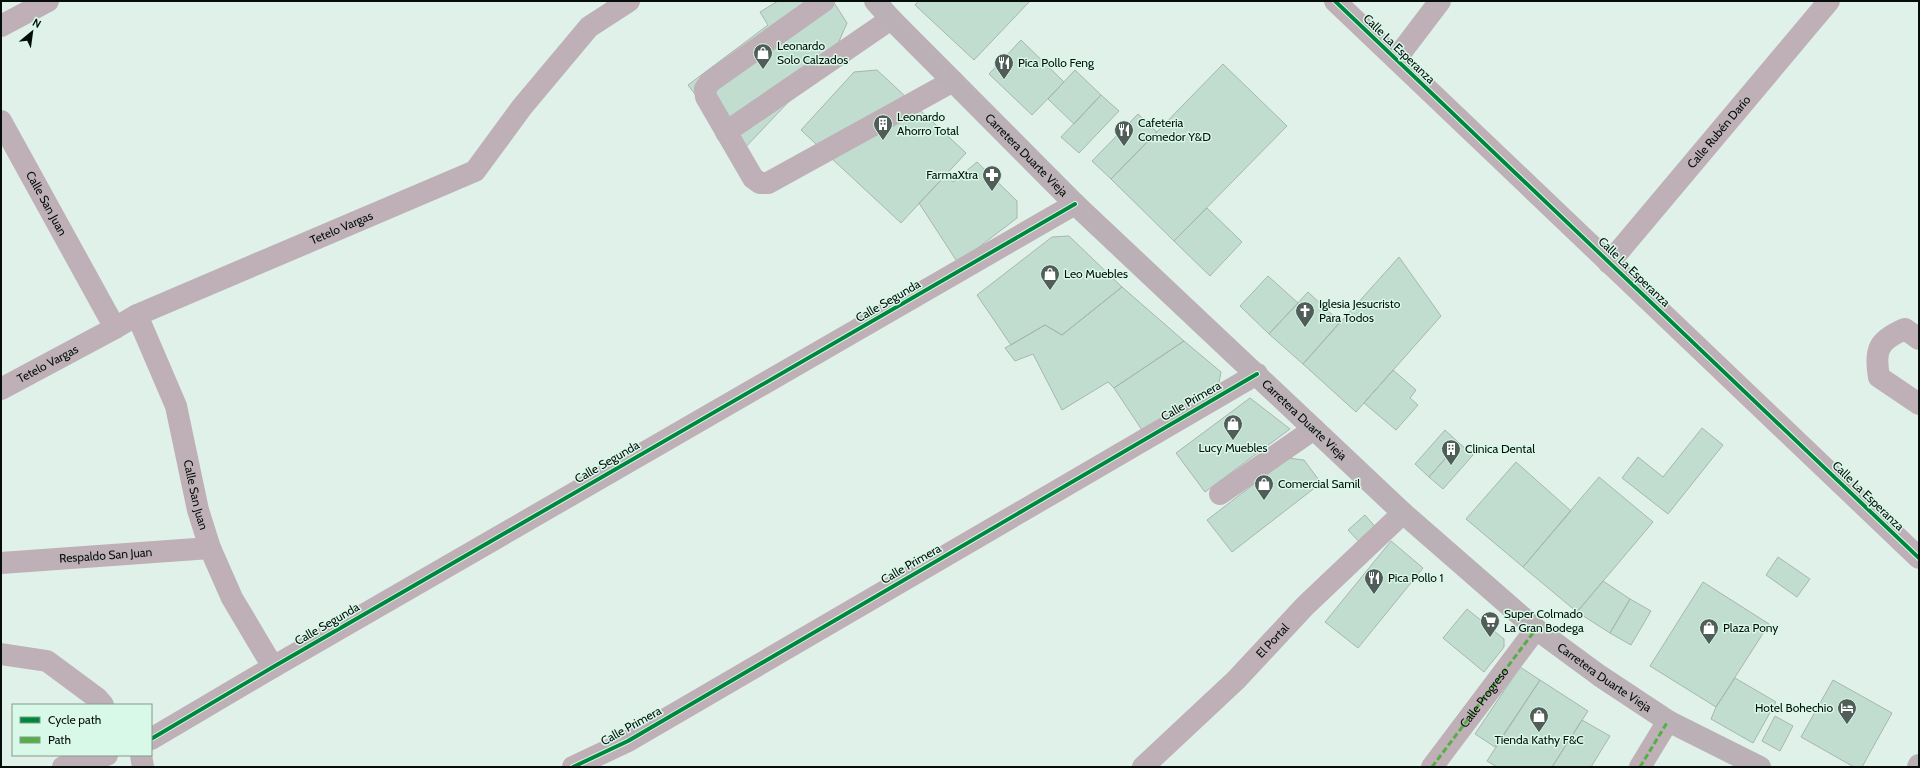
<svg xmlns="http://www.w3.org/2000/svg" width="1920" height="768" viewBox="0 0 1920 768" font-family="Cabin,sans-serif">
<style>
.building{fill:#c0ddd0;stroke:#a8b6af}
.lines{fill:none;stroke-linecap:round;stroke-linejoin:round}
.minor{stroke:#beb0b6;stroke-width:22}
.major{stroke:#bab0b5;stroke-width:22}
.quiet{stroke:#54b044;stroke-width:3;stroke-dasharray:6 3;stroke-linecap:butt}
.cycleway-casing{stroke:#d8f8e8;stroke-width:6}
.cycleway{stroke:#00873e;stroke-width:4}
.labels{text-anchor:middle;stroke-width:3;stroke-linejoin:round;paint-order:stroke}
.poi-label{font-size:12px;fill:#050e0a;stroke:#d8f8e8;text-anchor:start}
.street-label{font-size:12px;fill:#050e0a;stroke:#d8f8e8}
</style>
<rect width="100%" height="100%" fill="#dff1e8"/>
<path class="building" d="M778,1H833L847,23L833,55L740,153L688,85L768,25L760,12Z
M918,1H1030L974,60L915,5Z
M1021,40L1064,82L1032,115L989,74Z
M1223,64L1287,126L1174,241L1111,179Z
M877,70L966,153L901,223L801,130L854,72Z
M1075,70L1101,95L1074,124L1048,99Z
M1101,95L1119,111L1079,153L1061,137Z
M1138,114L1157,132L1111,179L1092,161Z
M977,162L1017,201V218L958,263L919,203L945,176L953,182Z
M1207,208L1242,242L1210,276L1174,241Z
M1069,236L1122,287L1062,335L1045,325L1011,345L977,295L1052,237Z
M1399,257L1441,316L1356,412L1303,364Z
M1268,276L1298,303L1269,334L1240,306Z
M1122,287L1184,341L1114,388L1108,382L1062,410L1033,354L1015,361L1005,348L1045,325L1062,335Z
M1308,292L1340,322L1303,364L1269,334Z
M1184,341L1221,372L1218,388L1146,436L1114,388Z
M1393,370L1416,390L1410,398L1418,405L1396,430L1364,403Z
M1250,398L1290,429L1205,492L1176,453Z
M1702,428L1723,445L1668,514L1622,478L1638,457L1663,477Z
M1445,430L1459,443L1429,477L1415,464Z
M1459,443L1473,455L1443,489L1429,477Z
M1288,458L1304,460L1321,483L1232,552L1207,520Z
M1516,462L1571,511L1523,567L1466,519Z
M1599,477L1653,522L1577,612L1523,567Z
M1365,515L1378,530L1365,548L1348,530Z
M1391,541L1423,568L1358,648L1325,622Z
M1778,557L1810,579L1797,597L1766,575Z
M1603,581L1630,599L1610,633L1577,612Z
M1703,582L1769,624L1716,707L1650,666Z
M1630,599L1651,611L1631,645L1610,633Z
M1467,609L1504,639V647L1484,672L1443,638Z
M1520,667L1540,680L1495,747L1475,734Z
M1735,678L1776,702L1753,743L1711,719L1716,707Z
M1540,680L1588,711L1552,767H1497L1487,761Z
M1833,680L1892,713L1862,767H1854L1801,737Z
M1775,716L1793,726L1780,751L1762,741Z
M1582,720L1610,736L1591,767H1552Z"/>
<g class="lines">
<g class="minor">
<path d="M824,1L710,82L705,89L706,97L753,178L760,183H768L953,81"/>
<path d="M1335,1L1919,558"/>
<path d="M1,26L48,1"/>
<path d="M1396,59L1440,1"/>
<path id="s1" d="M1,121L115,328"/>
<path d="M726,132L891,19"/>
<path id="s2" d="M1609,263L1829,1"/>
<path id="s3" d="M137,315L176,406L198,510L210,548L232,598L273,667"/>
<path d="M1919,339L1905,329C1879,340 1874,349 1879,377L1919,404"/>
<path id="s4" d="M1,389L115,328L137,315L475,171L522,107L589,27L629,1"/>
<path d="M1220,494L1314,429"/>
<path id="s5" d="M1,563L210,548"/>
<path d="M1,654L47,661L97,698L103,705"/>
<path d="M151,739L273,667L1075,204"/>
<path d="M141,755L143,767"/>
<path d="M63,767L107,755"/>
<path d="M573,767L628,741L1257,374"/>
<path id="s6" d="M1143,767L1236,680L1305,606L1403,513"/>
<path id="s7" d="M1432,767L1536,629"/>
<path d="M1640,767L1668,721"/>
</g>
<g class="major">
<path id="s8" d="M875,1L891,19L1075,204L1403,513L1536,629L1600,676L1668,721L1760,767"/>
<path d="M1918,767L1919,765"/>
</g>
<path class="quiet" d="M1432,767L1536,629
M1640,767L1668,721"/>
<defs>
<path id="cycleway" d="M1335,1L1919,558
M151,739L273,667L1075,204
M573,767L628,741L1257,374"/>
</defs>
<use href="#cycleway" class="cycleway-casing"/>
<use href="#cycleway" class="cycleway"/>
</g>
<defs>
<symbol id="shop-pin" viewBox="-11 -11 22 30"><path d="M0 17L-7.5 6A9.5 9.5 0 1 1 7.5 6Z" fill="#515d58" stroke="#d8f8e8"/><path d="M-5-2.5h2.3a2.7 3.5 0 0 1 5.4 0H5L5.5 6h-11ZM-1.5-2.5h3a1.5 2.3 0 0 0-3 0Z" fill="#fff"/></symbol>
<symbol id="restaurant-pin" viewBox="-11 -11 22 30"><path d="M0 17L-7.5 6A9.5 9.5 0 1 1 7.5 6Z" fill="#515d58" stroke="#d8f8e8"/><path d="M-5-6h1v4h1v-4h1v4h1v-4h1v5L-1.5 .5V6h-2V.5L-5-1ZM5-6V6H3V1.5H1.5Q1.5-4 5-6Z" fill="#fff"/></symbol>
<symbol id="building-pin" viewBox="-11 -11 22 30"><path d="M0 17L-7.5 6A9.5 9.5 0 1 1 7.5 6Z" fill="#515d58" stroke="#d8f8e8"/><path d="M-4-6H4V6H1V3H-1V6H-4ZM-2.5-4.3h1.7v1.8h-1.7ZM.8-4.3h1.7v1.8H.8ZM-2.5-1h1.7V.8h-1.7ZM.8-1h1.7V.8H.8Z" fill="#fff"/></symbol>
<symbol id="pharmacy-pin" viewBox="-11 -11 22 30"><path d="M0 17L-7.5 6A9.5 9.5 0 1 1 7.5 6Z" fill="#515d58" stroke="#d8f8e8"/><path d="M-2-6h4v4h4v4h-4v4h-4v-4h-4v-4h4Z" fill="#fff"/></symbol>
<symbol id="church-pin" viewBox="-11 -11 22 30"><path d="M0 17L-7.5 6A9.5 9.5 0 1 1 7.5 6Z" fill="#515d58" stroke="#d8f8e8"/><path d="M-1.2-6h2.4v3.5h3.3v2.4h-3.3V6h-2.4V-.1h-3.3v-2.4h3.3Z" fill="#fff"/></symbol>
<symbol id="supermarket-pin" viewBox="-11 -11 22 30"><path d="M0 17L-7.5 6A9.5 9.5 0 1 1 7.5 6Z" fill="#515d58" stroke="#d8f8e8"/><path d="M-6-5.5h2.5l.6 2H6L4.5 2H-2.5L-4.4-4H-6ZM-1.5 3.2a1.3 1.3 0 1 0 .1 0ZM3 3.2a1.3 1.3 0 1 0 .1 0Z" fill="#fff"/></symbol>
<symbol id="hotel-pin" viewBox="-11 -11 22 30"><path d="M0 17L-7.5 6A9.5 9.5 0 1 1 7.5 6Z" fill="#515d58" stroke="#d8f8e8"/><path d="M-6-4.5h1.5V1H6V5H4.5V3h-9V5H-6ZM-4 0a1.8 1.8 0 1 1 3.6 0ZM.5 0V-2.5h3Q6-2.5 6 0Z" fill="#fff"/></symbol>
</defs>
<g fill-rule="evenodd">
<use href="#shop-pin" x="752" y="42" width="22" height="30"/>
<use href="#restaurant-pin" x="993" y="52" width="22" height="30"/>
<use href="#building-pin" x="872" y="113" width="22" height="30"/>
<use href="#restaurant-pin" x="1113" y="119" width="22" height="30"/>
<use href="#pharmacy-pin" x="981" y="164" width="22" height="30"/>
<use href="#shop-pin" x="1039" y="263" width="22" height="30"/>
<use href="#church-pin" x="1294" y="300" width="22" height="30"/>
<use href="#shop-pin" x="1222" y="413" width="22" height="30"/>
<use href="#building-pin" x="1440" y="438" width="22" height="30"/>
<use href="#shop-pin" x="1253" y="473" width="22" height="30"/>
<use href="#restaurant-pin" x="1363" y="567" width="22" height="30"/>
<use href="#supermarket-pin" x="1479" y="610" width="22" height="30"/>
<use href="#shop-pin" x="1698" y="617" width="22" height="30"/>
<use href="#hotel-pin" x="1836" y="697" width="22" height="30"/>
<use href="#shop-pin" x="1528" y="705" width="22" height="30"/>
</g>
<g class="labels">
<g class="poi-label">
<text x="777" y="50">Leonardo<tspan x="777" dy="14">Solo Calzados</tspan></text>
<text x="1018" y="67">Pica Pollo Feng</text>
<text x="897" y="121">Leonardo<tspan x="897" dy="14">Ahorro Total</tspan></text>
<text x="1138" y="127">Cafeteria<tspan x="1138" dy="14">Comedor Y&amp;D</tspan></text>
<text x="978" y="179" text-anchor="end">FarmaXtra</text>
<text x="1064" y="278">Leo Muebles</text>
<text x="1319" y="308">Iglesia Jesucristo<tspan x="1319" dy="14">Para Todos</tspan></text>
<text x="1233" y="452" text-anchor="middle">Lucy Muebles</text>
<text x="1465" y="453">Clinica Dental</text>
<text x="1278" y="488">Comercial Samil</text>
<text x="1388" y="582">Pica Pollo 1</text>
<text x="1504" y="618">Super Colmado<tspan x="1504" dy="14">La Gran Bodega</tspan></text>
<text x="1723" y="632">Plaza Pony</text>
<text x="1833" y="712" text-anchor="end">Hotel Bohechio</text>
<text x="1539" y="744" text-anchor="middle">Tienda Kathy F&amp;C</text>
</g>
<g class="street-label">
<text transform="translate(1399 49) rotate(44)" y="4">Calle La Esperanza</text>
<text dy="4" stroke="none"><textPath href="#s2" startOffset="171">Calle Rubén Darío</textPath></text>
<text dy="4" stroke="none"><textPath href="#s8" startOffset="216">Carretera Duarte Vieja</textPath></text>
<text dy="4" stroke="none"><textPath href="#s1" startOffset="94">Calle San Juan</textPath></text>
<text dy="4" stroke="none"><textPath href="#s4" startOffset="377">Tetelo Vargas</textPath></text>
<text transform="translate(1634 272) rotate(44)" y="4">Calle La Esperanza</text>
<text transform="translate(888 301) rotate(-30)" y="4">Calle Segunda</text>
<text dy="4" stroke="none"><textPath href="#s4" startOffset="53">Tetelo Vargas</textPath></text>
<text transform="translate(1191 401) rotate(-30)" y="4">Calle Primera</text>
<text dy="4" stroke="none"><textPath href="#s8" startOffset="600">Carretera Duarte Vieja</textPath></text>
<text transform="translate(607 462) rotate(-30)" y="4">Calle Segunda</text>
<text dy="4" stroke="none"><textPath href="#s3" startOffset="190">Calle San Juan</textPath></text>
<text transform="translate(1868 496) rotate(44)" y="4">Calle La Esperanza</text>
<text dy="4" stroke="none"><textPath href="#s5" startOffset="105">Respaldo San Juan</textPath></text>
<text transform="translate(911 564) rotate(-30)" y="4">Calle Primera</text>
<text transform="translate(327 624) rotate(-30)" y="4">Calle Segunda</text>
<text dy="4" stroke="none"><textPath href="#s6" startOffset="181">El Portal</textPath></text>
<text dy="4" stroke="none"><textPath href="#s8" startOffset="996">Carretera Duarte Vieja</textPath></text>
<text dy="4" stroke="none"><textPath href="#s7" startOffset="87">Calle Progreso</textPath></text>
<text transform="translate(631 726) rotate(-29)" y="4">Calle Primera</text>
</g>
</g>
<rect width="1920" height="768" fill="none" stroke="#050e0a" stroke-width="4"/>
<rect x="12" y="704" width="140" height="52" fill="#d8f8e8" stroke="#849a8f"/>
<rect x="20" y="717" width="20" height="6" fill="#00873e" stroke="#849a8f"/>
<text x="48" y="724" font-size="12" fill="#050e0a">Cycle path</text>
<rect x="20" y="737" width="20" height="6" fill="#54b044" stroke="#849a8f"/>
<text x="48" y="744" font-size="12" fill="#050e0a">Path</text>
<g transform="translate(32 32) rotate(29)" stroke="#d8f8e8" stroke-width="3" paint-order="stroke">
<path d="M0-3L7 15L0 10L-7 15Z" fill="#050e0a"/>
<text y="-6" font-size="11" font-weight="bold" text-anchor="middle" fill="#050e0a">N</text>
</g>
</svg>
